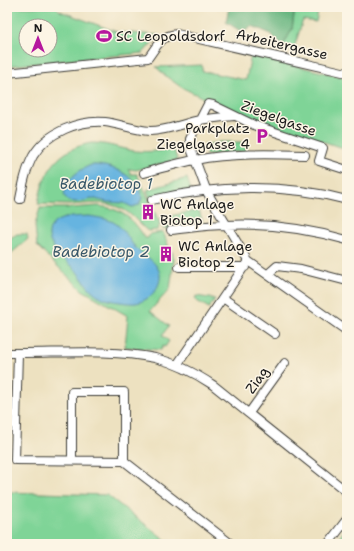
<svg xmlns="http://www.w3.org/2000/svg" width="354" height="551" viewBox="0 0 354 551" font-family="'Shantell Sans',sans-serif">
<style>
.green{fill:#7fd497;stroke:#4e785a;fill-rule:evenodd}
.forest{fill:#67b680;stroke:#42694e}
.water{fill:#66b4e0;stroke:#41687e}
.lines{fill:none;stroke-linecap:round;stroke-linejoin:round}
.minor-casing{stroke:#3b3a35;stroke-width:10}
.minor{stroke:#fff;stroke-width:8}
.labels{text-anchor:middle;stroke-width:3;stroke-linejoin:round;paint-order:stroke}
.poi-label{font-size:14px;fill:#1c1c1c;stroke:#fcf5e5;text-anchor:start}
.street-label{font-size:14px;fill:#1c1c1c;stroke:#fcf5e5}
.water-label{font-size:15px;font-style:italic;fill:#3a596a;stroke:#fcf5e5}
</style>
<rect width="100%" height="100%" fill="#fcf5e5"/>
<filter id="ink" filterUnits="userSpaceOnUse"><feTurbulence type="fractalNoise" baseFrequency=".025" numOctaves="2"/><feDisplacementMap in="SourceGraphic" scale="8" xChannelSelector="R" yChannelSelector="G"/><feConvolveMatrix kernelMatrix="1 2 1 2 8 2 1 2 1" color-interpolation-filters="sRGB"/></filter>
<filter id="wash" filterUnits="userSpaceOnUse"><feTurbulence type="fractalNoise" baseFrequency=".012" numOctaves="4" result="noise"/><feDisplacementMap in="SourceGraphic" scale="16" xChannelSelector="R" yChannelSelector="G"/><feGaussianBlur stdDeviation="0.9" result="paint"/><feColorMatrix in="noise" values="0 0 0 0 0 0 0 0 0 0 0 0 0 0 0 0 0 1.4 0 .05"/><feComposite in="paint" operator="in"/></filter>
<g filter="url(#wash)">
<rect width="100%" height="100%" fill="#ede1c0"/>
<path class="green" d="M7,7H56L60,11L117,32L159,35L143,53L7,66ZM26,26H50V50H26Z
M295,7H319L316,22L303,20L293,51L283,46L292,29Z
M251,55L347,78V149L238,115L181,87L167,77L156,67L202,65V71L246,80Z
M220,142H246V151L206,155L204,145Z
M91,143C106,143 115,147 129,150C143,153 160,151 174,149L177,160L136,170L128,169L131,174H137L160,224L157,230L148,231C139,225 134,215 122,209C105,200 88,204 70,205C59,205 49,204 38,204C43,172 58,149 91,143Z
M187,178L191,190L150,199L147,190Z
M98,206C122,209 133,218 145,238H148L150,234L163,232L170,250L169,252H172L174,260L170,289L150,311L169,326L162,335L169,341L165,347L163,346L161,350L125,347L128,316L82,290L37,246L35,225L40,208H71Z
M199,210L203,223L163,229L160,218Z
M17,234H27L28,239L8,256H7V240Z
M196,296L215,299L209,308L195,300Z
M7,492L107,495L171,544H7Z
M347,527V544H334Z"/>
<path class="forest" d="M229,7H295L292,29L283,46L269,33L252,26L242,32L226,22Z"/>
<path class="water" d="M91,165C112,164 138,176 142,198L139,205L132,207L124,203L107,202L91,198L85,201L76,202L68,201L64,195C66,179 77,171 91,165Z
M89,216C106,219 115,219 126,234C130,240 133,246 139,251C145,256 153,260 157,267C167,281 151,301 136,303C130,304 109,301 103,298C88,292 82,276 72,266C65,260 50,247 49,237C48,215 74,217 89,216Z"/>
</g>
<g filter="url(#ink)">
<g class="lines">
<defs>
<path id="minor" d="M7,73L148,58C157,46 161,35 177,34L347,73
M347,170L319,161L323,148L254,125L213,105L208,104L190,139V146L207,192L248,261L347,331
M144,173C161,168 178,163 195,160C231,153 269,154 305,155
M20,199C23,184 26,169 33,156C47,132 79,120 105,122C120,124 134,130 150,131C167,131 184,123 200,120C211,118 223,117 234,116
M152,200C215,185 284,183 347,200
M171,230C190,228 208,225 226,225C266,223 309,229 347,240
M179,267H245
M268,274L277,266L301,269L347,281
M223,298L275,334
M7,353C56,354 106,348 155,358C176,363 195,373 213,385L347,492
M18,353L15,460L124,461L231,544
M177,365L248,261
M249,413L285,363
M72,460V392H124V461
M328,544L347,519"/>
</defs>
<use href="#minor" class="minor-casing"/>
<use href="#minor" class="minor"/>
</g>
</g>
<defs>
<symbol id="stadium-bare" viewBox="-9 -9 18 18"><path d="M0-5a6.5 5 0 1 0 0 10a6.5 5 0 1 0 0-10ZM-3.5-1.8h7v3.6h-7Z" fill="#b5179e" stroke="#fcf5e5" stroke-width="2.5" paint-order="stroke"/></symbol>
<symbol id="parking-bare" viewBox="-9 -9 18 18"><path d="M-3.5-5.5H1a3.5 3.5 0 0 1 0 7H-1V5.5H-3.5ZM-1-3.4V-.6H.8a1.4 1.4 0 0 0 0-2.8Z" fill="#b5179e" stroke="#fcf5e5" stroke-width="2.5" paint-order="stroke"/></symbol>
<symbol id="building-bare" viewBox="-9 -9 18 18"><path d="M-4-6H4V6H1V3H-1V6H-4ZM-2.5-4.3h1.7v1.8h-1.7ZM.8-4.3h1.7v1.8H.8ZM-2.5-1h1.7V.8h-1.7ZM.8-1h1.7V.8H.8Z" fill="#b5179e" stroke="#fcf5e5" stroke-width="2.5" paint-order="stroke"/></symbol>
</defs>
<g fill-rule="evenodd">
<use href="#stadium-bare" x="93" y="25" width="22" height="22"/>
<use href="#parking-bare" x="251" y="125" width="22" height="22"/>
<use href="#building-bare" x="137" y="201" width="22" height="22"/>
<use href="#building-bare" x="155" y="243" width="22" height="22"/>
</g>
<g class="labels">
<g class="poi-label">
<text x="116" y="41">SC Leopoldsdorf</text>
<text x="250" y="133" text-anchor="end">Parkplatz<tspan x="250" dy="16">Ziegelgasse 4</tspan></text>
<text x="160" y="209">WC Anlage<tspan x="160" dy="16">Biotop 1</tspan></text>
<text x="178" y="251">WC Anlage<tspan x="178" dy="16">Biotop 2</tspan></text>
</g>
<g class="street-label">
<text transform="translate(282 44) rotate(13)" y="5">Arbeitergasse</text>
<text transform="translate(279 118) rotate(20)" y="5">Ziegelgasse</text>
<text transform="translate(257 380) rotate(-54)" y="5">Ziag</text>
</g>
<g class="water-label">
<text x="106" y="189">Badebiotop 1</text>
<text x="101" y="257">Badebiotop 2</text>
</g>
</g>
<rect width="354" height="551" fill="none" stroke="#fcf5e5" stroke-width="24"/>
<g transform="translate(38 38)"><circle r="19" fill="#fcf5e5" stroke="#a29e95"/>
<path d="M0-3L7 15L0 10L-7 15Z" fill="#b5179e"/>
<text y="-6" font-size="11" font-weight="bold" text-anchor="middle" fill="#1c1c1c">N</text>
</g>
</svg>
